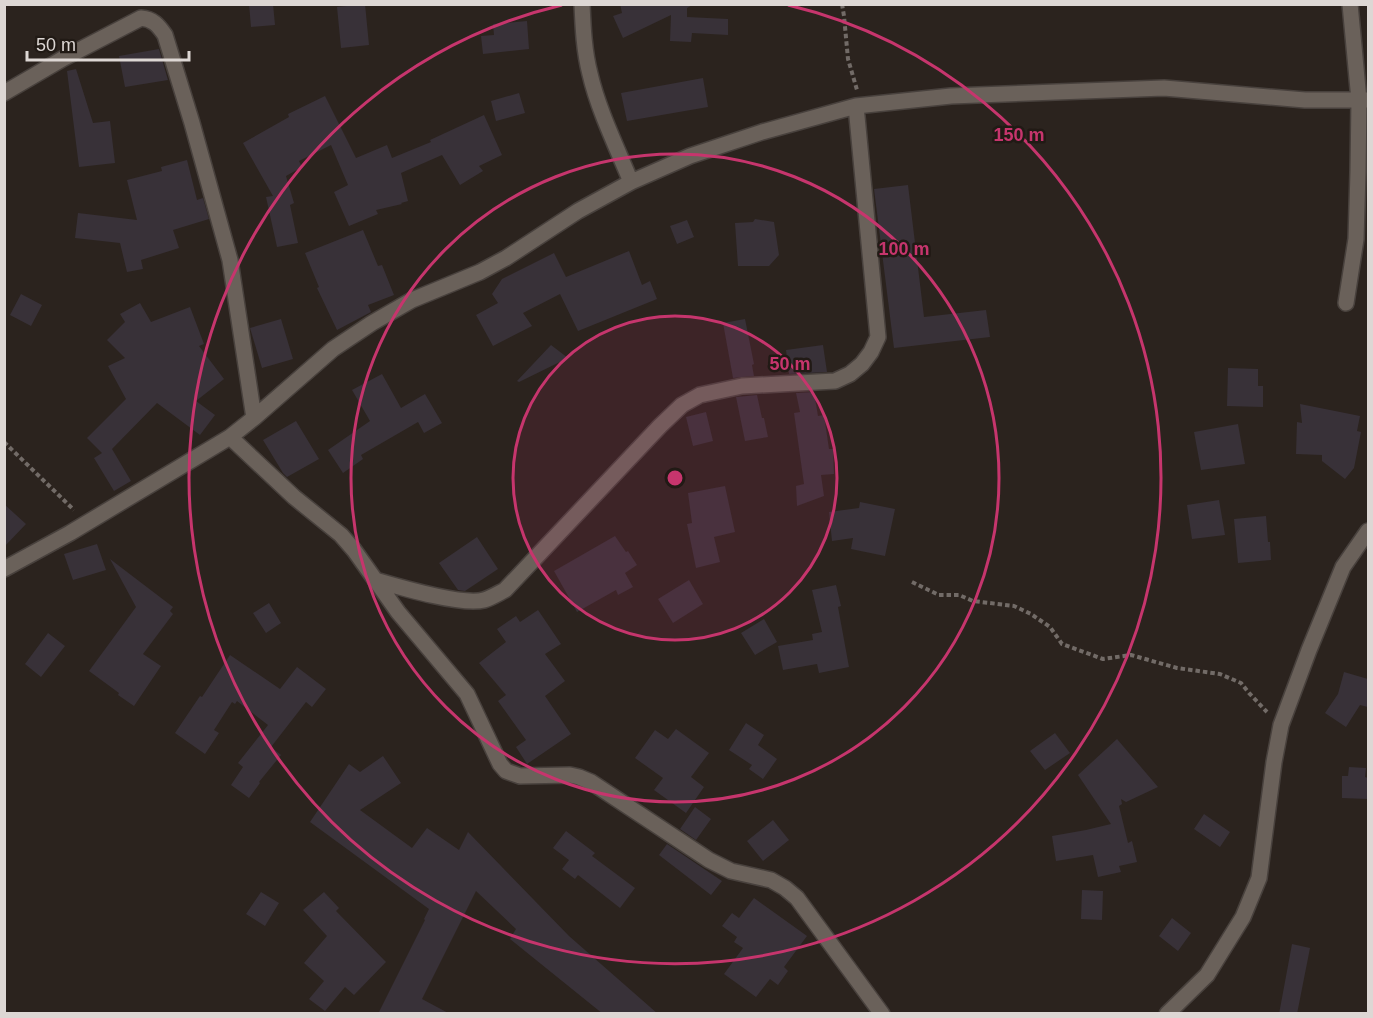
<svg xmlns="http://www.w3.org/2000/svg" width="1373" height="1018" viewBox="0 0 1373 1018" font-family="Arial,sans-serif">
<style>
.building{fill:#383138}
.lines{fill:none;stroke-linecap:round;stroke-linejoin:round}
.street-casing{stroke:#48413d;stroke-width:18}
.secondary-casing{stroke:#48413d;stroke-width:18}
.path{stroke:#726b67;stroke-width:4;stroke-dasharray:4.5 3;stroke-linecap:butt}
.street{stroke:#6a615a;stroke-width:15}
.secondary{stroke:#6a615a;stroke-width:15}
.ring{fill:none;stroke:#c6356d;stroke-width:3}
.centre{fill:#c6356d;stroke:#211a15;stroke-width:3}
.ring-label{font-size:18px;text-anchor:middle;font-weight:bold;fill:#c6356d;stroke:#211a15;stroke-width:5;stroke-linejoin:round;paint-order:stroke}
</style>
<rect width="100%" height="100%" fill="#2b231e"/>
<path class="building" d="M249,4H273L275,25L251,27Z
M365,4L369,45L341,48L337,7Z
M620,4H694L687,8V17L728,19V35L692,33L691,42L670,41L671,15L623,38L613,16L622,13Z
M527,21L529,49L483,54L481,36L494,35L493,24Z
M159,49L168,80L125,87L119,56Z
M76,69L93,123L110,121L115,163L79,167L67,71Z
M703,78L708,107L627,121L621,93Z
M519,93L525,113L496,121L491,101Z
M325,96L356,158L387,145L392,158L431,142L430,140L484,115L502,155L479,166L483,171L460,185L442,155L401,173L408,201L401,203L402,204L376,210L378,214L349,226L334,192L348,185L331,145L299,161L302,167L286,176L294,203L290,205L298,243L277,247L266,197L273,196L243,143L289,117L288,114Z
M187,160L197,200L203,198L209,219L173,230L179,248L141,260L143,269L127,272L120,243L75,238L78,213L137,220L127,180L162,171L161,167Z
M908,185L924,317L986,310L990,337L894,348L874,189Z
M755,219L774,222L779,255L769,266H738L735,223L753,222Z
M687,220L694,237L677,244L670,226Z
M363,230L378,266L382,265L394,295L368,305L371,312L337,330L317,288L319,287L305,253Z
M629,251L642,285L650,281L657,299L578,331L560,294L523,313L532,326L493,346L476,315L498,303L492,294L502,279L554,253L566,277Z
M21,294L42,305L31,326L10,315Z
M140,303L151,322L190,307L204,344L199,346L224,379L196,401L215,415L200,435L157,403L112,449L131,481L114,491L94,458L102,453L87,438L126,399L108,366L125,358L107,340L125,322L120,314Z
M281,319L293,359L262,368L250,328Z
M745,319L754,364L752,365L754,376L733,378L723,323Z
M551,345L568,358L519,382L517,381Z
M823,345L827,372L789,374L786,350Z
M1228,368L1258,369V386H1263V407L1227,406Z
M382,374L401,408L425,394L442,423L424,433L418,422L361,455L363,459L343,473L328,450L370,421L352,390Z
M814,392L818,416L824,415L829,449H833L834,474L821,475L824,496L797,506L796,486L804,484L794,413L800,412L796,393Z
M757,395L762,418H764L768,437L745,441L736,397Z
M1300,404L1360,416L1357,431L1361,432L1354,468L1345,479L1322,461V455L1296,454L1297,422L1302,423Z
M706,412L713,441L693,446L686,417Z
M296,421L319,459L287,477L283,473L263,440Z
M1238,424L1245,464L1201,470L1194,432Z
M725,486L735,532L714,537L720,562L696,568L687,524L692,523L688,493Z
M1219,500L1225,535L1192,539L1187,505Z
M860,502L895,509L885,556L851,549L853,538L832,541L829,512L859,508Z
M4,504L26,524L4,547Z
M1266,516L1268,542H1270L1271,560L1238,563L1234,519Z
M615,536L626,552L628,551L637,565L625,573L633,587L618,595L616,590L577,612L554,571Z
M477,537L498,569L465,591L458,590L439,563Z
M97,544L106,570L73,580L64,554Z
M110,559L173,607L170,611L173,614L143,654L161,666L134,706L118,695L119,693L89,671L136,607Z
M689,580L703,604L673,623L658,599Z
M836,585L841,606L838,607L849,667L819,673L817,664L783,670L778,646L813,640L812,634L822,632L812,590Z
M269,603L281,623L266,633L253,613Z
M538,610L561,644L545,654L565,681L545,696L571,734L527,764L516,747L526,740L498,701L506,695L479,663L506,642L497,629L516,616L520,622Z
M764,619L777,642L755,655L741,633Z
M48,633L65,646L41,677L25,664Z
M230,655L280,689L297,667L326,689L312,707L306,702L271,747L281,755L259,782L260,783L249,798L231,785L243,767L238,763L268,725L237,701L235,704L232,702L214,730L219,733L205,754L175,733L200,696L202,697Z
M1344,672L1368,679V707L1360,705L1346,727L1325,713L1338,694Z
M746,723L764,735L758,745L777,759L763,779L749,769L752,765L729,750Z
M676,729L709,753L691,777L704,787L686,813L654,790L663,778L635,758L655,730L668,739Z
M1055,733L1070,753L1045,770L1030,751Z
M1117,739L1158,787L1126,802L1121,799L1122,804L1119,806L1128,843L1132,841L1137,862L1119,866L1121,872L1098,877L1093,855L1056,861L1052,836L1086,830L1111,824L1078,775Z
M383,756L401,783L360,810L412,848L427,828L459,850L468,832L569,936L658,1014H603L510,939L516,929L476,891L422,999L450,1014H378L425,920L424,919L429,909L310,822L349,764L360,772Z
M1349,767L1366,768L1365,777L1368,778V799L1342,798V776H1348Z
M695,807L711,819L696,840L680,829Z
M1204,814L1230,832L1220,847L1194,829Z
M773,820L789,840L763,861L747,841Z
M566,831L595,853L592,856L635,888L620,908L578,875L575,879L562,869L569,860L553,848Z
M667,844L722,881L711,895L659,855Z
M1082,890L1103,891L1102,920L1081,919Z
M261,892L279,903L265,926L246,914Z
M324,892L339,908L336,911L386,962L354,995L345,987L325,1011L309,999L324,981L304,963L327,936L303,910Z
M754,898L807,936L784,967L788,971L778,985L770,979L756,997L724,974L743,948L734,942L737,937L722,926L732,913L739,918Z
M1172,918L1191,933L1178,951L1159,936Z
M1292,944L1310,948L1297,1014H1279Z"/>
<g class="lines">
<defs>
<path id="street" d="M582,4C583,27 584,51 590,74C598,109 617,148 631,182
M4,93L64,58L141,18C153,19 158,25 165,35L192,123L230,260L254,418
M1346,303L1356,239L1358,172L1359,100L1350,4
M230,437L294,497L341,535L354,550L398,612L467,694L500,764L506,771L520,776L570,775L579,777L591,782L709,860L731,871L771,880L785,888L797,898L882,1014
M4,569L70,533L230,437L254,418L333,349L372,323L412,300L480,272L506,258L578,211L631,182L690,156L762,132L856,106L951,96L1164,88L1305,100H1368
M375,580C399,587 462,606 484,600C491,598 499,593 505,590L660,426L682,405L700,395L742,386L835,381L850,374L862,364L871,352L878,337L856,106"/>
<path id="secondary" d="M1167,1014L1207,975L1243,917L1259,878L1274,762L1281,725L1309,650L1343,567L1368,531"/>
</defs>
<use href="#street" class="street-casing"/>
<use href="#secondary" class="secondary-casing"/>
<path class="path" d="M842,4L844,16L848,59L857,90
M4,442L74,510
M912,582L939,595H959L973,601L1014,606L1031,614L1050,627L1062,644L1103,659L1131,655L1177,668L1220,674L1241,683L1249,693L1267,712"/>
<use href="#street" class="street"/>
<use href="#secondary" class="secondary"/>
</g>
<circle cx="675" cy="478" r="162" fill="#c6356d" fill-opacity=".12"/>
<g class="ring">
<circle cx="675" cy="478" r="162"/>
<circle cx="675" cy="478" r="324"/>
<path d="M788 5A486 486 0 1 1 562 5"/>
</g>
<circle cx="675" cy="478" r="9" class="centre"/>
<g class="ring-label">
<text x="1019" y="141">150 m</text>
<text x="904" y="255">100 m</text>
<text x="790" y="370">50 m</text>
</g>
<rect width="1373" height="1018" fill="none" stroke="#ddd7d4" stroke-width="12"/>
<path d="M27 51v9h162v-9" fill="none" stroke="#ddd7d4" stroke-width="3"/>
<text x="36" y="51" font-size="18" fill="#ddd7d4" stroke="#211a15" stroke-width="4.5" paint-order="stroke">50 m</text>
</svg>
